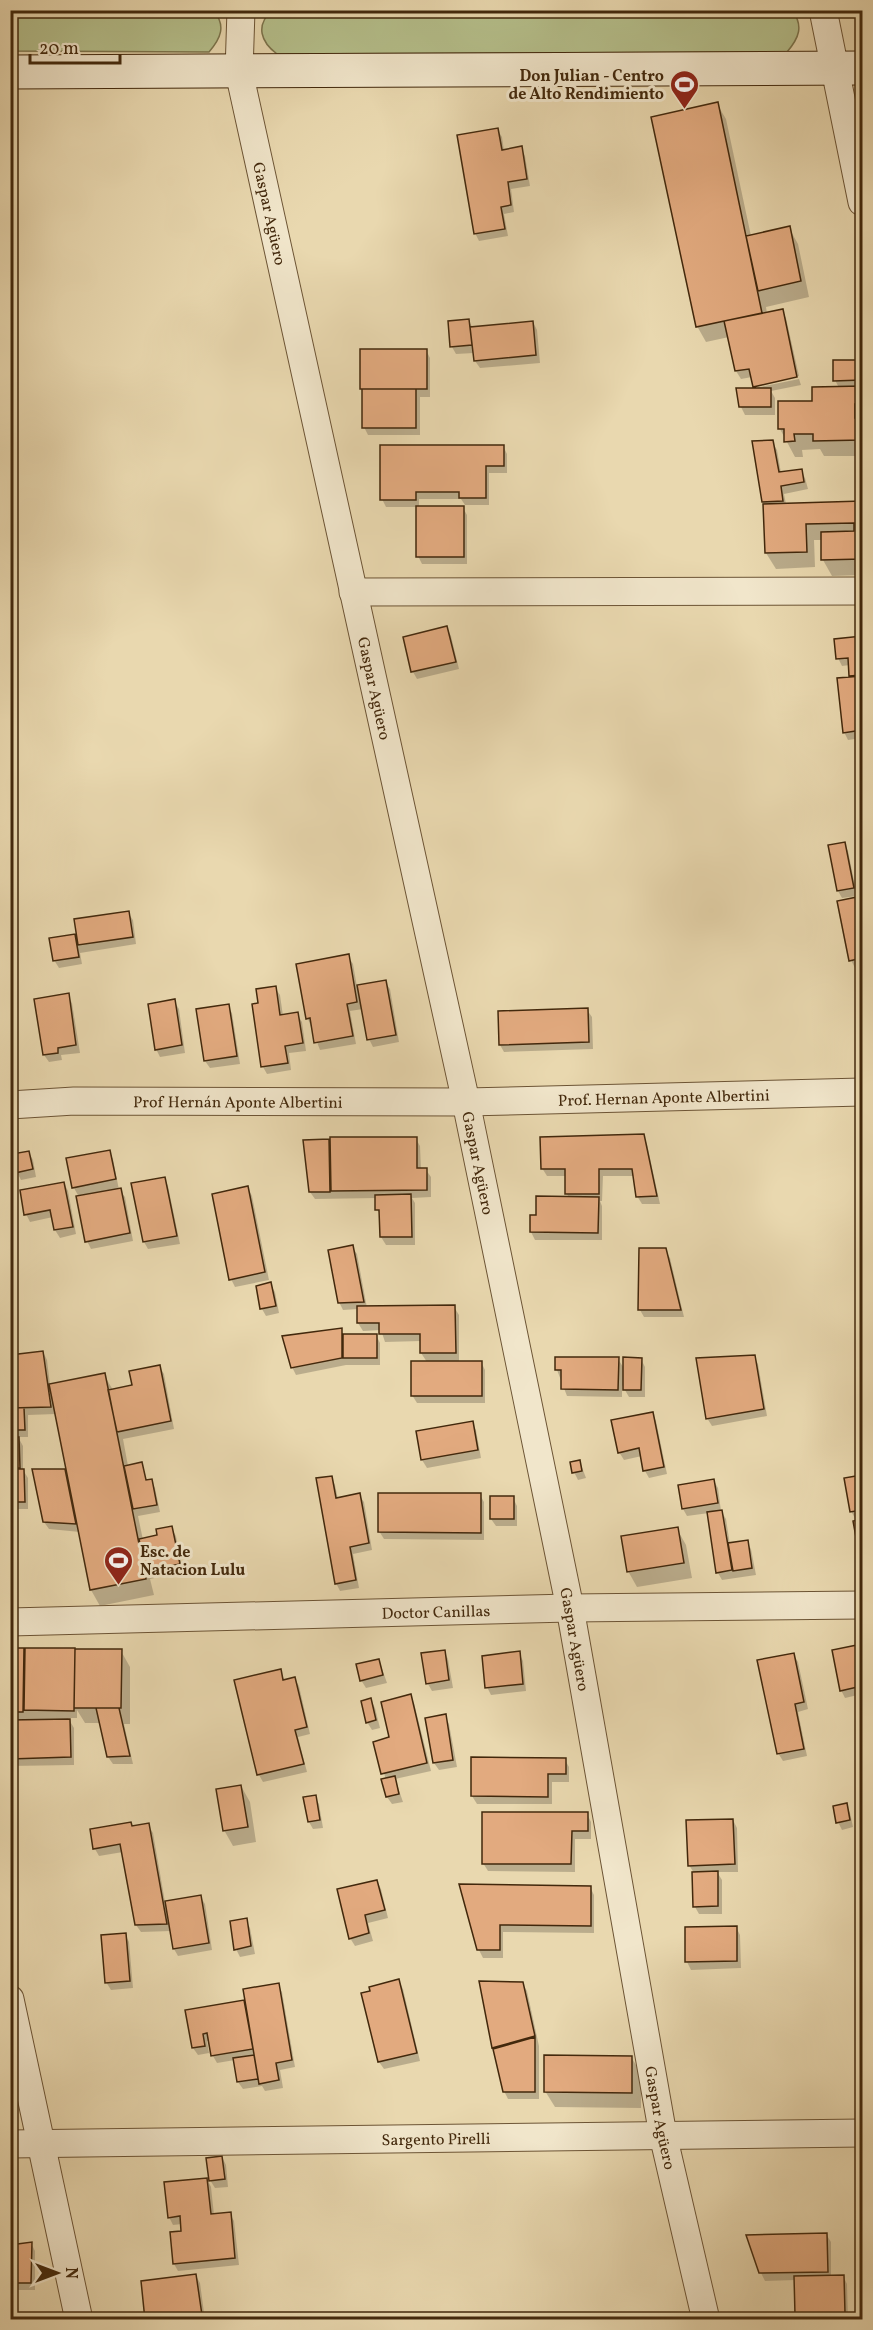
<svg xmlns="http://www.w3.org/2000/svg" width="873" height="2330" viewBox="0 0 873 2330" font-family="Vollkorn,serif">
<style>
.green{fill:#b5bf8b;stroke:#7c744c;stroke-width:1.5}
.shadow{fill:#0003}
.building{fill:#e2aa7f;stroke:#42280c;stroke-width:1.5}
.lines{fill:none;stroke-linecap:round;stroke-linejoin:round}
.street-casing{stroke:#6c5435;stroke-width:29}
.secondary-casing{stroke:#42280c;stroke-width:35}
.street{stroke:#f1e6cb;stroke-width:27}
.secondary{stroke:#f1e6cb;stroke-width:33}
.labels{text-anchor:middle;stroke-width:6;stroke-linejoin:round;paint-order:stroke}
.poi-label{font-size:16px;font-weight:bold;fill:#42280c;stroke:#f1e6cb;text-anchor:end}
.street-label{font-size:16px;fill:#42280c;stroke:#f1e6cb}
</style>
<rect width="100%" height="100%" fill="#e9d8af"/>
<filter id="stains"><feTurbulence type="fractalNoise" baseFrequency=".00333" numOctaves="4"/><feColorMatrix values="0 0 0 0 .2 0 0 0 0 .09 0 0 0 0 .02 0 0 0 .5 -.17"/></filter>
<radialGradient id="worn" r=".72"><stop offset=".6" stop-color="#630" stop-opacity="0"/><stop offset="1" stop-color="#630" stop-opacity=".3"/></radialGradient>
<path class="green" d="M11,10L214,11C226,26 221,38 209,52L11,51Z
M272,10H792C804,26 799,38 787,52L277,54C261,42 255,26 272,10Z"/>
<path class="shadow" d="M717,104L726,119L751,236L789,228L798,244L809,297L766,307L767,314L782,311L786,318L799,376L754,387L752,377L741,379L736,371L729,337L706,342L697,326Z
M497,129L502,137L504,151L521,148L525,156L530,186L511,189L514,212L504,214L508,236L479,241L475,233Z
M468,320L473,328L533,322L537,330L540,363L480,368L475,361L474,353L456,354L452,347Z
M426,350L430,358V397H420V435H368L364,427V393L361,389Z
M835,362H862V456H824L820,449L802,450L803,457H795L780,429L779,403L813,402L839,388L835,380Z
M799,379L801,385L771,391L775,398V415H745L741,407L755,388Z
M772,442L777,450L781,473L801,470L805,478L808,489L784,494L786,504L862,502V575L832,576L823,560L822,540H814L815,567L776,569L766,553L763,501Z
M503,446L507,454V473H489V505H465L461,499H419V508H463L467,515V564H422L418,556V507H386L382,499Z
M447,628L451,636L459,669L417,679L413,672L405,638Z
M862,637V738L848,740L844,732L851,678L850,665L842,666L838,658L836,640Z
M844,844L848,851L857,896L842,898L838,891Z
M862,898V966L855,968L851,960L839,903Z
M128,913L133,920L136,944L80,953L82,964L59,968L54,960L51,939L78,935Z
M348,956L353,964L357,987L385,982L390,989L399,1042L373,1047L369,1039L363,1009L350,1011L356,1044L320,1050L308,1019L298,965Z
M275,988L280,995L283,1016L297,1014L302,1022L306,1051L289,1053L291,1070L267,1074L263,1067L260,1004Z
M68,995L72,1003L80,1053L61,1055L62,1060L49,1062L44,1055Z
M174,1001L179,1009L185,1053L160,1057L156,1049Z
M228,1006L232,1013L240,1064L210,1068L205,1061Z
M587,1010L592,1017L593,1049L504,1052L500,1045Z
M643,1136L647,1144L660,1204H642L637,1196L634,1176H603L602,1201H600L602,1206V1240H535L531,1232L538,1216L569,1198L567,1194V1176H547L542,1168Z
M416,1139L420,1146L421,1170H426L431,1177V1197L412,1198L415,1203V1245H386L381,1237V1216L377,1209V1198L315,1199L310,1192L305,1141Z
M10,1151L13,1155L29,1153L33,1160L36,1177L21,1180L15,1168V1205H10Z
M109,1152L113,1159L119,1190L125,1197L133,1241L91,1249L87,1241L79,1197L74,1188Z
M164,1178L168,1186L180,1244L148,1249L144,1242L132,1184Z
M64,1183L68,1191L76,1234L60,1238L55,1230L53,1217L30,1222L26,1214Z
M248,1188L252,1196L269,1280L235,1287L231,1279Z
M352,1247L357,1254L367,1308L454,1307L459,1315V1362H481L485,1370V1403H417L412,1395L427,1362L421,1353V1341L385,1342L381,1330L363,1331L358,1323V1309L343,1310L339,1302Z
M665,1250L670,1258L684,1317H644L640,1310Z
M270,1284L275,1292L279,1313L266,1316L262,1309Z
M341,1330L344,1336L376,1335L380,1343V1365H346L296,1375L292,1367Z
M43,1352L47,1360L50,1385L104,1375L113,1390L133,1386L159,1366L164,1374L174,1429L123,1439L128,1466L141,1464L147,1481H151L155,1488L160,1512L138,1516L143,1540L158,1537L171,1528L176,1536L183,1572L150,1579L154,1595L100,1606L91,1590L80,1532L49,1529L44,1522L64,1470L69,1478L56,1414L28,1415V1437H18L23,1446V1470L28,1478V1509H10V1410H12L10,1396Z
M754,1356L758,1364L767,1416L712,1426L707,1418Z
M618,1359L625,1370L641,1359L645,1367V1397H629L622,1385V1397L567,1396L557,1370Z
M652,1413L656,1421L667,1474L649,1478L645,1471L642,1456L624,1460L619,1452Z
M472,1423L476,1430L481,1458L427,1468L422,1460L418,1432Z
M580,1462L586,1478L578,1480L574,1472Z
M862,1476V1567L854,1522H857L851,1511L845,1479Z
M331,1477L335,1485L338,1499L359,1495L364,1502L372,1550L353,1554L359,1588L340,1591L336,1583Z
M714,1481L718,1488L721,1511L726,1519L730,1545L747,1542L751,1549L756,1575L722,1580L718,1573L709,1513L687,1516L683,1509Z
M480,1495L484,1502V1540L384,1539L379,1531Z
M513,1498L517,1506V1526H496L491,1519Z
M677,1529L686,1545L692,1578L637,1587L628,1571Z
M862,1645V1694L845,1698L841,1690L833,1651Z
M10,1649L74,1650L77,1655L121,1651L130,1667V1724H124L133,1764H113L108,1757L101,1723H85L77,1710V1718H68L74,1728V1765L10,1766Z
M444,1651L448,1659L453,1688L432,1691L428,1684Z
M519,1653L523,1661L526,1691L491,1695L487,1687Z
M793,1654L798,1662L808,1709L798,1712L807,1756L783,1761L778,1753Z
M379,1660L387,1683L366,1688L361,1680Z
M280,1671L285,1681L294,1678L299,1686L310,1734L298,1737L307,1772L263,1782L259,1775L236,1682Z
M410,1696L414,1703L431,1771L395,1779L403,1802L392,1804L387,1797L386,1780L375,1743L391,1739Z
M371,1700L375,1708L380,1728L372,1730L367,1722Z
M445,1716L449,1724L457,1767L439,1770L434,1763Z
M565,1760L569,1767V1782H552V1804H477L472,1796Z
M241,1786L250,1802L256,1842L233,1846L224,1830Z
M315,1797L319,1804L323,1828L313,1829L309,1822Z
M846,1805L850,1813L853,1827L842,1830L838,1822Z
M587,1814L591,1822V1839H575V1872L488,1871L483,1863Z
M733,1820L737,1828L738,1872H717L722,1880V1914H699L695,1907L694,1873L689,1865Z
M148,1825L153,1833L165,1902L200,1896L205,1904L212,1950L178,1956L174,1949L171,1931L141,1932L136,1925L123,1852L99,1856L95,1849L91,1830Z
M377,1881L381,1889L388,1918L368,1923L373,1941L355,1946L350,1938Z
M461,1886L590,1887L594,1895V1933L503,1932V1958H483L479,1950Z
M246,1920L250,1928L255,1954L240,1957L236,1949Z
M736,1927L740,1935L741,1968L691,1970L687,1962L686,1928Z
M125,1934L129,1942L133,1988L111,1990L106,1982Z
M399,1981L403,1989L420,2061L384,2069L379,2062L363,1994Z
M480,1983H522L527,1991L539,2046V2099H508L504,2091Z
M278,1984L282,1992L295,2067L280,2070L283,2088L265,2091L262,2086L243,2089L238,2082L235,2060L217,2063L213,2056L210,2041H207L209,2053L198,2055L193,2048L187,2011L247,2001Z
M631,2057L641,2073V2108L555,2107L545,2091Z
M222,2157L226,2165L228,2187L215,2188L210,2180Z
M207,2179L211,2187L214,2215L230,2214L234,2221L239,2265L178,2271L174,2264L183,2232L182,2224L173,2225L169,2217Z
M826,2234L831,2242V2277L843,2276L847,2284L848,2320H800L797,2314L796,2280L765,2281L761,2273Z
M31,2243L35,2251V2290H10V2246Z
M196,2276L200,2283L205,2320H147Z"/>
<path class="building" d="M718,102L762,313L696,327L651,117Z
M498,128L502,150L522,146L527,179L508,182L511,205L501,207L505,229L474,234L457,135Z
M790,226L801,281L758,291L746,236Z
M783,309L797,377L753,387L749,369L735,371L724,321Z
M469,319L472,345L450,347L448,321Z
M533,321L536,355L474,361L470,327Z
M360,349H427V389H360Z
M833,360H862V380L833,381Z
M862,386V404H855V418H862V440L813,441V434H794L795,441L784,442V429H778V401H812V387Z
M736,388H771V407H739Z
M362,389H416V428H362Z
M773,440L779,472L802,469L804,482L781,486L783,501L762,502L752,441Z
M380,445H504V466H486V498H459V492H416V500H380Z
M862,501V559L821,560V532L854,531V523L806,524L807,552L765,553L763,504Z
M416,506H464V557H416Z
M447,626L456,662L411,672L403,637Z
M862,636V675L849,676L848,658L836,659L834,639Z
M862,676V730L843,733L837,678Z
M845,842L854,888L837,891L828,845Z
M862,896V958L849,961L837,901Z
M129,911L133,937L78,945L74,919Z
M75,934L79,957L53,961L49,938Z
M349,954L357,1002L347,1004L353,1036L314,1043L310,1018L306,1019L296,964Z
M386,980L396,1035L367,1040L357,985Z
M276,986L280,1015L298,1012L303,1043L285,1046L288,1063L261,1067L252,1004L258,1003L256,989Z
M69,993L76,1045L58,1048V1053L43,1055L34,999Z
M175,999L182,1045L155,1050L148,1004Z
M229,1004L237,1056L204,1061L196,1009Z
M588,1008L589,1042L499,1045L498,1011Z
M644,1134L657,1196L636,1197L632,1169H599V1194H565V1169H541L540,1137Z
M330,1137H417V1168H427V1190L331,1191Z
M329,1139L330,1192H309L303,1140Z
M110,1150L116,1179L72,1188L66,1158Z
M29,1151L33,1169L15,1173L12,1154Z
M165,1177L177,1236L143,1242L131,1183Z
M64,1182L73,1227L54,1230L50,1210L24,1215L20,1190Z
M248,1186L265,1272L229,1280L212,1194Z
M121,1188L130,1233L85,1242L76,1196Z
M411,1194L412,1237H380L379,1210H375V1195Z
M536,1196L599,1197L598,1233L530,1232V1215H536Z
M353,1245L364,1302L338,1303L328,1250Z
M639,1248H666L681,1310H638Z
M271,1282L276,1306L260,1309L256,1286Z
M455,1305L456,1353H420V1334H379V1323H357V1306Z
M342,1328V1358L291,1368L282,1336Z
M343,1334H377V1358H343Z
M43,1351L51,1407L10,1408V1355Z
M755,1355L764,1409L706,1419L696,1358Z
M555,1357H619L618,1390L561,1389V1370H555Z
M623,1357L642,1358L641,1390H623Z
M411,1361H482V1396H411Z
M160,1365L171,1421L117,1432L108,1390L132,1385L129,1371Z
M105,1373L146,1579L90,1590L49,1384Z
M10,1408H24L25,1430H10Z
M653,1412L664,1467L643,1471L639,1448L618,1453L611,1420Z
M473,1421L478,1450L421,1460L416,1431Z
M10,1431L11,1437H19L20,1468H10Z
M580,1460L582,1471L572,1473L570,1462Z
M142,1462L146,1480L152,1479L157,1505L133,1509L124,1466Z
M10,1469H24L25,1502H10Z
M32,1469H65L76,1524L43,1522Z
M862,1475V1510L850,1512L844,1478Z
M332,1476L336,1498L360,1493L369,1543L350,1547L356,1580L335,1584L316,1478Z
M714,1479L718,1503L682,1509L678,1485Z
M378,1493H481V1533L378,1532Z
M490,1496H514V1519H490Z
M722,1510L732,1570L716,1573L707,1512Z
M862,1519V1570L853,1521Z
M172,1526L180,1564L145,1571L139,1539L157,1535L156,1529Z
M678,1527L684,1563L627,1572L621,1536Z
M748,1540L752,1568L733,1571L728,1543Z
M862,1644V1686L840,1691L832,1650Z
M10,1648H24L23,1712H10Z
M25,1648H75L74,1711L24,1710Z
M75,1649H122L121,1708H74Z
M445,1650L449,1680L426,1684L421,1653Z
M520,1651L523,1684L485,1688L482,1656Z
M794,1653L804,1702L795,1704L804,1749L777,1754L757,1660Z
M379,1659L383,1675L360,1681L356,1664Z
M281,1669L283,1680L295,1677L307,1727L295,1730L304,1764L257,1775L234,1680Z
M411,1694L427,1763L381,1774L373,1742L389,1737L381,1702Z
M371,1698L376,1720L366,1723L361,1701Z
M96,1708H119L130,1756L107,1757Z
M446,1714L453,1760L433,1763L425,1718Z
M70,1719L71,1757L10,1759V1720Z
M471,1757L566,1758V1774H548V1797L471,1796Z
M395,1776L399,1794L386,1797L381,1779Z
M241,1785L248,1827L223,1831L216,1789Z
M316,1795L320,1820L308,1822L303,1797Z
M847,1803L850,1820L836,1823L833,1806Z
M482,1812H588V1831H572L571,1864H482Z
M733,1819L735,1864L688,1866L686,1820Z
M131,1822L132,1826L149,1823L167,1924L135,1925L120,1844L93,1849L90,1829Z
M718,1871V1906L693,1907L692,1872Z
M377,1880L385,1910L365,1915L369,1933L349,1939L337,1889Z
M459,1884L591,1886V1926L500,1925V1950H477Z
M201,1895L209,1943L173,1949L165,1901Z
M247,1918L251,1946L234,1950L230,1921Z
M737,1926V1961L685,1962V1927Z
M126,1933L130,1981L105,1983L101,1935Z
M399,1979L417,2053L378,2062L361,1993L370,1991L369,1987Z
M479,1981L523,1982L535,2036L492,2048Z
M279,1983L292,2060L276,2063L279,2080L259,2084L243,1989Z
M244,2000L253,2049L211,2056L207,2033L203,2034L205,2046L192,2048L185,2010Z
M535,2037V2092H503L493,2049Z
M254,2055L258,2079L237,2082L233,2058Z
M544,2055L632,2056V2093L544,2092Z
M222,2156L225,2179L209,2181L206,2158Z
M207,2178L211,2214L231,2212L235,2258L173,2264L170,2232L181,2231L180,2216L168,2218L164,2182Z
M827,2233L828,2272L759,2273L746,2235Z
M32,2242L31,2283H10V2245Z
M196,2274L202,2315L170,2320H145L141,2281Z
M844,2275L845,2313L795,2315L794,2276Z"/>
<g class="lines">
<defs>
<g id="street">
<path id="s1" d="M241,10L239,72L466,1102L570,1608L663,2135L706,2320"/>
<path d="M823,10L862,202"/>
<path d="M353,592L862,591"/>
<path id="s2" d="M10,1105L74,1101L466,1102L862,1092"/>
<path id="s3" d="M10,1622L570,1608L862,1605"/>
<path d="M10,1999L79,2320"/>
<path id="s4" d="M10,2144L862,2133"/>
</g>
<path id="secondary" d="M10,72L862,68"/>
</defs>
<use href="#street" class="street-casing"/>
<use href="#secondary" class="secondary-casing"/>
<use href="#street" class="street"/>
<use href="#secondary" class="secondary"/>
</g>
<defs>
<symbol id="stadium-pin" viewBox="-11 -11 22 30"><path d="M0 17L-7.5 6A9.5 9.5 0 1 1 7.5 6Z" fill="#8f2418" stroke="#f1e6cb"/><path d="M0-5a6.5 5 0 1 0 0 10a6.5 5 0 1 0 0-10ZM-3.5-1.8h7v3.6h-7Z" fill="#fff"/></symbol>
</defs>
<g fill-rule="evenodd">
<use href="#stadium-pin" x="668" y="68" width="33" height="45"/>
<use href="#stadium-pin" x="102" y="1544" width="33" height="45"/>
</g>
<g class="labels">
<g class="poi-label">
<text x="664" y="81">Don Julian - Centro<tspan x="664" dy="18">de Alto Rendimiento</tspan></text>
<text x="140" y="1557" text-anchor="start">Esc. de<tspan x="140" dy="18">Natacion Lulu</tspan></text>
</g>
<g class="street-label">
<text dy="6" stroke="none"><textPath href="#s1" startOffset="207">Gaspar Agüero</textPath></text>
<text dy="6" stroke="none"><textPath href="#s1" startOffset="693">Gaspar Agüero</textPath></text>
<text dy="6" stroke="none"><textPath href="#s2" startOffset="654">Prof. Hernan Aponte Albertini</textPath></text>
<text dy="6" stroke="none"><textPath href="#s2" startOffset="228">Prof Hernán Aponte Albertini</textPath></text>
<text dy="6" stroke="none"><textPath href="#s1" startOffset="1179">Gaspar Agüero</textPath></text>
<text dy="6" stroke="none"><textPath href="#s3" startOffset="426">Doctor Canillas</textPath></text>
<text dy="6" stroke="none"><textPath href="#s1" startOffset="1665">Gaspar Agüero</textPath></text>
<text dy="6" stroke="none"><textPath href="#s1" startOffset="2151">Gaspar Agüero</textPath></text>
<text dy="6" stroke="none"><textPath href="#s4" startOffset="426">Sargento Pirelli</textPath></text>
</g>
</g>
<rect width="873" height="2330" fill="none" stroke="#e9d8af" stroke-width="36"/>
<rect x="12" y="12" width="849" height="2306" fill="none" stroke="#42280c" stroke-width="3"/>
<rect x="18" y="18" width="837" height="2294" fill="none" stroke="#42280c" stroke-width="1.5"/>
<g transform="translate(57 2273) rotate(90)" stroke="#f1e6cb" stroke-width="4.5" paint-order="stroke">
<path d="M0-4.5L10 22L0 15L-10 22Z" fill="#42280c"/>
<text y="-9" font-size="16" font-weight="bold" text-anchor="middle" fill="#42280c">N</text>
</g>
<path d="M30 54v9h90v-9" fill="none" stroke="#42280c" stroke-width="3"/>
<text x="39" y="54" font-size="18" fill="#42280c" stroke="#f1e6cb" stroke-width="4.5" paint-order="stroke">20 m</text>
<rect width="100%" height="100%" filter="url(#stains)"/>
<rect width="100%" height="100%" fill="url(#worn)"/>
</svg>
